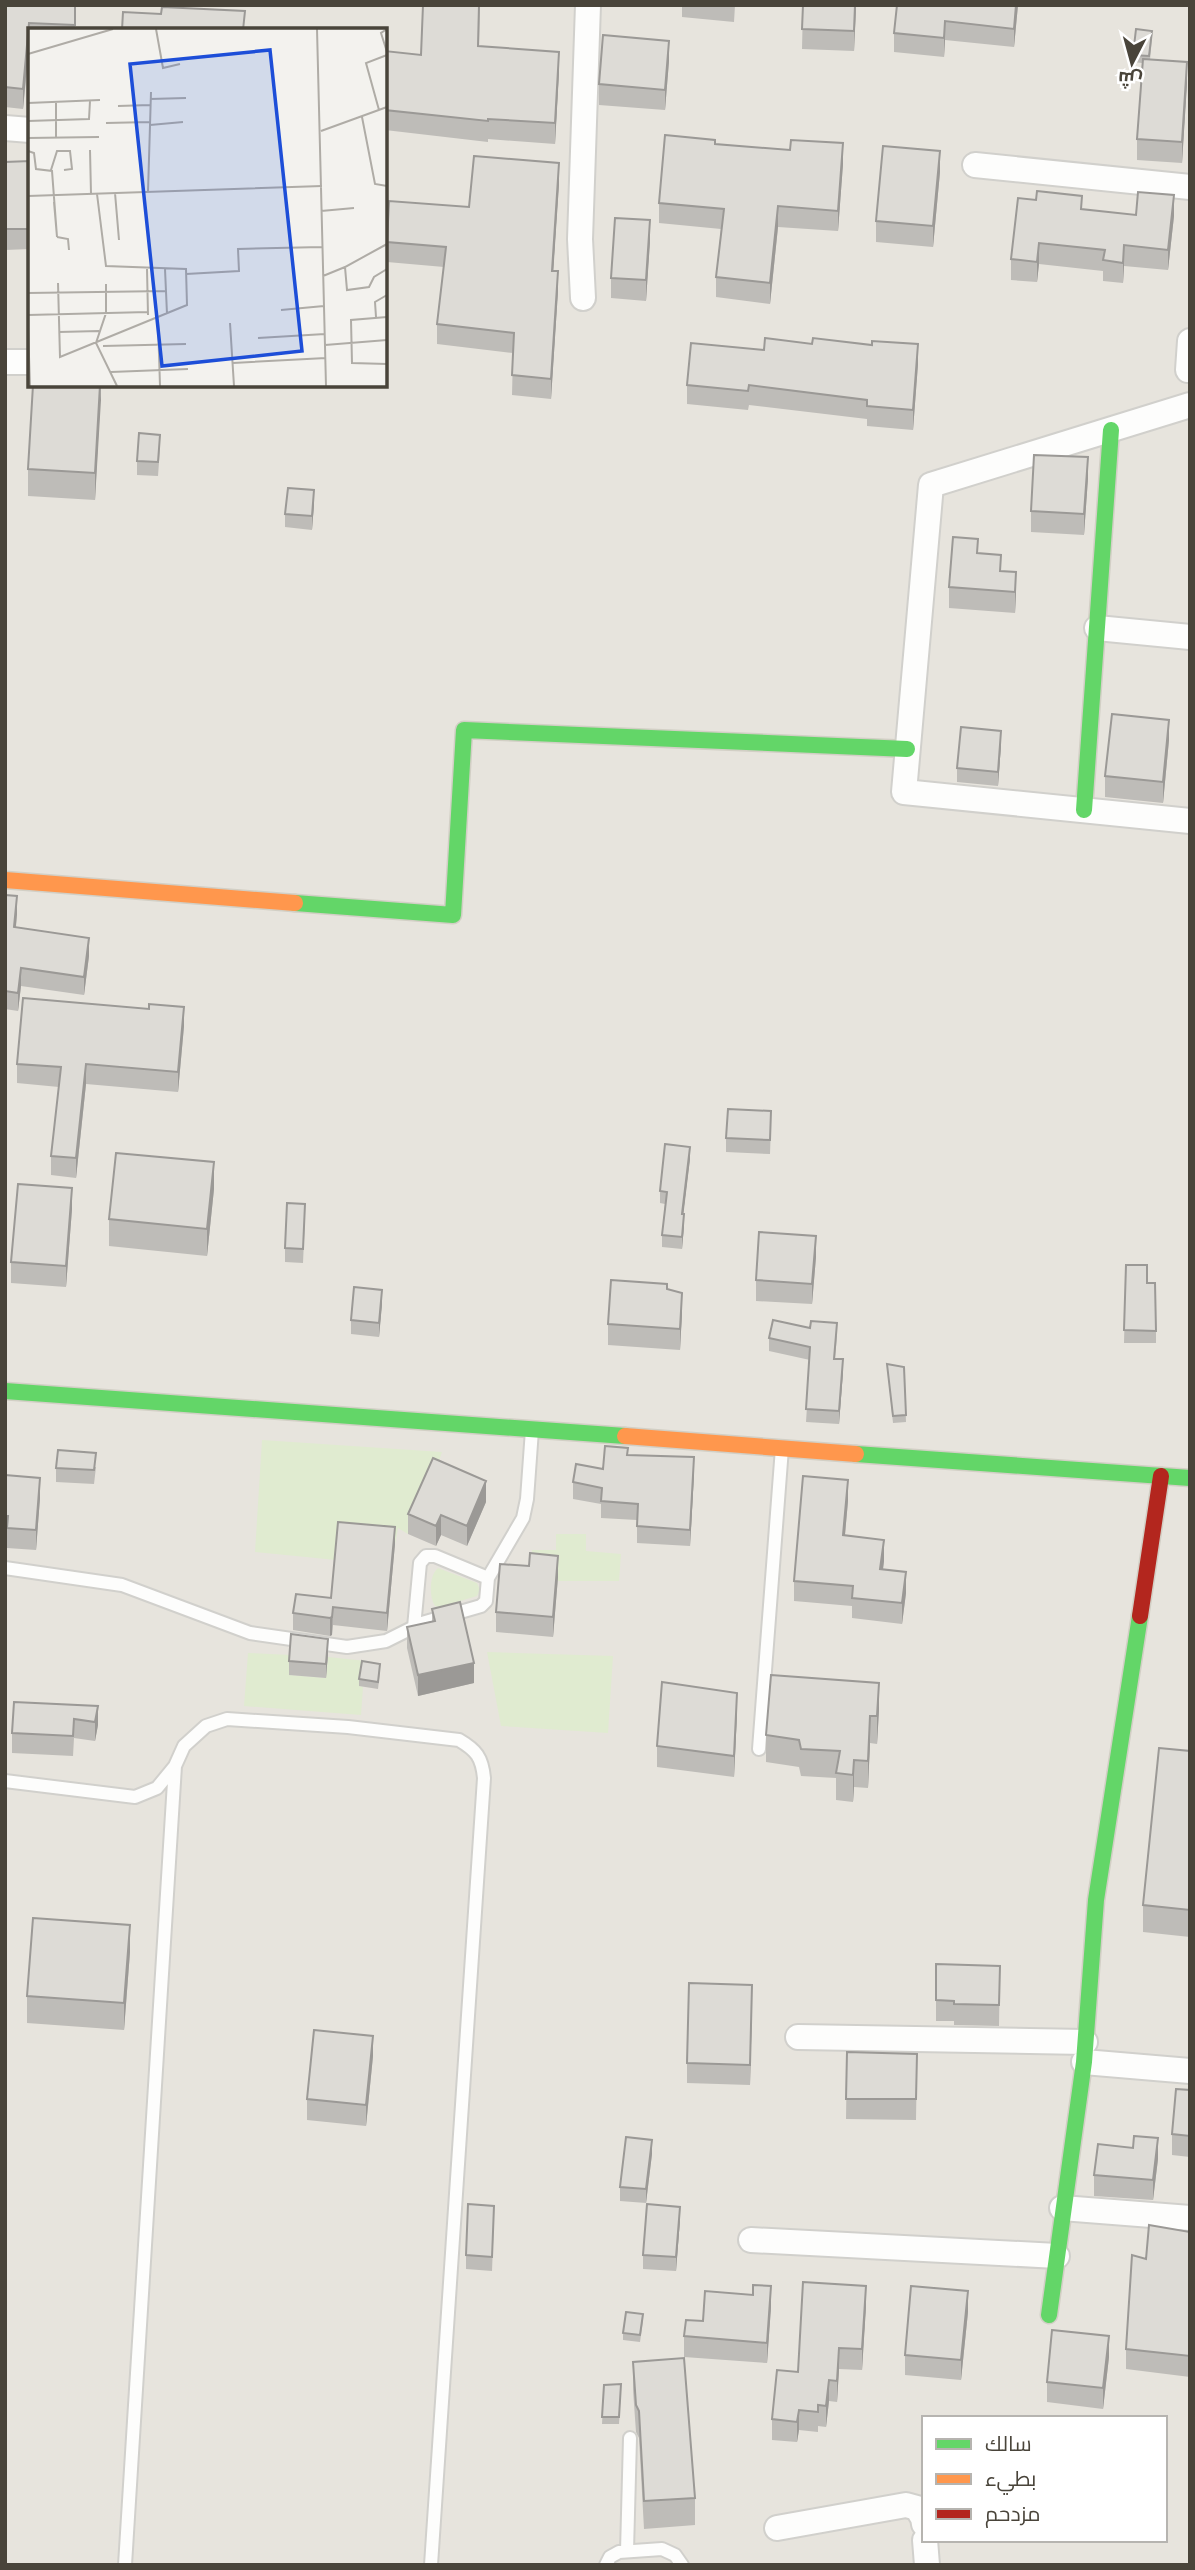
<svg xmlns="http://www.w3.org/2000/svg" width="1195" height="2570" viewBox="0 0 1195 2570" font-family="Arial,Cairo,sans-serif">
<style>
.residential{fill:#e7e4dd;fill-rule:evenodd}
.green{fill:#e0ebd0}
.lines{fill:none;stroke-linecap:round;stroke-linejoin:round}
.lane-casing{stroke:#d1d0cc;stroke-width:16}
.street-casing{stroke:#d1d0cc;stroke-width:28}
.fast-casing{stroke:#d2cfc5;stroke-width:19}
.slow-casing{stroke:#d2cfc5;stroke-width:19}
.jam-casing{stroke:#d2cfc5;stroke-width:19}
.lane{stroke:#fdfdfc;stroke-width:12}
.street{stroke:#fdfdfc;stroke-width:24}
.fast{stroke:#63d668;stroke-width:16}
.slow{stroke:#ff974d;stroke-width:16}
.jam{stroke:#b3261e;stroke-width:16}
.wall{fill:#bebcb8}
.shaded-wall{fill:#9b9996}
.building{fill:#dddbd6;stroke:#9b9996;stroke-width:2}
.inset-road{fill:none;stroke:#afaca6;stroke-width:2}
.view{fill:#1d4ed8;fill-opacity:0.15;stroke:#1d4ed8;stroke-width:3.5}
.inset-edge{fill:none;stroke:#49443a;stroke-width:3.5}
</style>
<rect width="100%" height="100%" fill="#f3f2ee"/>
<path class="residential" d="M5,5H1190V2565H5ZM30,30H385V385H30ZM924,2418H1165V2540H924Z"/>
<path class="green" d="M262,1440L442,1452L433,1478L408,1534L398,1528L395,1544L338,1539L336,1560L255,1552Z
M556,1534H586V1551L621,1554L619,1581H558V1577L530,1574L532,1550H556Z
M438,1568L477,1583L480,1590L477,1596L440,1607L435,1606C429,1597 429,1575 438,1568Z
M487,1652L613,1656L608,1733L501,1726Z
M248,1653L291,1655L289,1675L326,1678L328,1657L366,1661L360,1686L363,1687L361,1715L244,1706Z"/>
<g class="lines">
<defs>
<path id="lane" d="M5,1568L122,1585L250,1633L347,1647L386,1641L422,1623L481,1606L486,1601L488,1578L435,1556H426L420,1563L414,1627
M488,1578L523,1518L527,1499L532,1430
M759,1749L782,1448
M5,1781L135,1797L157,1788L175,1766L184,1746L206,1726L227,1719L348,1727L459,1740C476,1750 482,1757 484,1778L431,2565
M627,2551L630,2438
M125,2565L175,1766
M606,2565L610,2557L619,2552L662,2549L675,2555L682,2565"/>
<path id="street" d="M5,128L30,130
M975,165L1190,187
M583,298L580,239L588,5
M5,362H30
M1188,370L1190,341
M1190,405L931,485L904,792L1190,821
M1097,628L1190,637
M798,2037L1085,2042
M1084,2062L1190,2071
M1062,2208L1190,2218
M751,2240L1057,2256
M777,2528L906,2505L917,2508L923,2518L924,2524
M925,2540L927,2565"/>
<path id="fast" d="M1084,810L1111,430
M295,903L453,915L464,730L907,749
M5,1391L625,1436
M856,1454L1190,1478
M1049,2315L1084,2062L1096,1900L1140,1616"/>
<path id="slow" d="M5,880L295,903
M625,1436L856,1454"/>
<path id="jam" d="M1140,1616L1161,1476"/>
</defs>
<use href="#lane" class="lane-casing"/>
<use href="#street" class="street-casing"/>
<use href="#fast" class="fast-casing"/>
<use href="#slow" class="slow-casing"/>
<use href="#jam" class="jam-casing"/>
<use href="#lane" class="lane"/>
<use href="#street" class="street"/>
<use href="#fast" class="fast"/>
<use href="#slow" class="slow"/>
<use href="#jam" class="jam"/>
</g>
<path class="wall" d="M5,5H76L75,30H30V43L23,109L5,107Z
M423,5H480L479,47L559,72L555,144L488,139V142L385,130V51L421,55Z
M682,5H735L734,22L682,17Z
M803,5H856L854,51L802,49Z
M1018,5L1014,47L945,40L944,57L894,52V33Z
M1152,38L1150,60L1187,83L1182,163L1137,160V139L1142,63L1133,62V55Z
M669,61L665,110L599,105V84Z
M715,144L843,164L838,231L778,227L770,304L716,297V277L721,229L659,223V203Z
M30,161V249L5,250V162Z
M940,172L933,247L876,242V221Z
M559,184L553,271L558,291L551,399L512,395L513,353L437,344V324L444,267L387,262V242L469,207Z
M1082,209L1136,215L1174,216L1168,270L1124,266L1123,283L1103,281V271L1039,264L1037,282L1011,280V259Z
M650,241L646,301L611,298V278Z
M918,364L913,430L867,426V419L749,405L748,410L687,404V385Z
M101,385L95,500L28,496V469Z
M160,448L158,476L137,475V461Z
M1088,478L1084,535L1031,532V511Z
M314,504L312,530L285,527V514Z
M978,553L1001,571L1016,593L1015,613L949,608V587Z
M1169,740L1163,803L1105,797V776Z
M1001,745L998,786L957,782V768Z
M5,895L17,914L16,927L89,956L84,995L21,986L18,1011L5,1009Z
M184,1026L178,1092L86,1084L76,1178L51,1175V1156L59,1087L17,1083V1064Z
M771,1125L770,1154L726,1152V1138Z
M690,1159L683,1214L684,1226L682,1249L662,1247V1235L665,1204L660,1203V1191Z
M214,1189L207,1256L109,1246V1219Z
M72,1209L66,1287L11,1283V1262Z
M305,1218L303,1263L285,1262V1248Z
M816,1257L812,1304L756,1301V1280Z
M1126,1265L1156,1331V1343H1124Z
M382,1304L379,1337L351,1334V1320Z
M682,1313L680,1350L608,1345V1324Z
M837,1336L835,1359L843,1372L839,1424L806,1422L810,1360L769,1351V1338Z
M887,1364L904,1367L906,1422L893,1423Z
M628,1455L694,1474L690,1546L637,1543V1520L601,1518V1504L573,1499V1482L603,1469Z
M96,1467L94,1484L56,1482V1468Z
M5,1475L40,1498L36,1550L7,1548V1537H5Z
M848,1501L845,1535L884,1561L883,1570L906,1593L902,1624L852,1618V1606L794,1601V1581Z
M486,1502L467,1546L441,1535L436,1546L408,1534V1514Z
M395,1544L387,1631L333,1625L332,1635L330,1636L293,1630V1613L331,1598Z
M529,1566L558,1577L553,1637L496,1632V1612Z
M432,1609L474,1683L418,1696L407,1648V1627L432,1621Z
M328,1653L326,1678L289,1675V1661Z
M380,1671L378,1689L359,1686V1679Z
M98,1706V1725L95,1741L74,1738L73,1756L12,1753V1733Z
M879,1710L877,1744L870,1743L868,1788L854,1787L853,1802L836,1800V1778L801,1776L799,1767L766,1762V1735Z
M737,1713L734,1777L657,1767V1746Z
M1190,1751V1937L1143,1932V1905Z
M130,1952L124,2030L27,2023V1996Z
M936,1964L1000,1966L999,2026L954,2025V2021H936Z
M752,2005L750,2085L687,2083V2063Z
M847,2052L917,2054L916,2120L846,2119Z
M373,2056L366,2126L307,2120V2099Z
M1190,2090V2157L1172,2155V2134Z
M1133,2148L1158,2159L1153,2200L1094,2196V2175Z
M652,2154L646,2203L620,2201V2187Z
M494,2220L492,2271L466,2269V2255Z
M680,2220L676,2271L643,2269V2255Z
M1190,2232V2377L1126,2369V2349L1146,2259Z
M866,2306L862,2370L839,2369L837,2402L829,2401L826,2427L818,2426V2432L799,2430L797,2442L772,2440V2419L798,2372Z
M771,2307L767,2363L684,2357V2336L703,2321Z
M968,2312L961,2380L905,2375V2355Z
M643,2321L640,2342L623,2340V2333Z
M1109,2357L1103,2409L1047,2402V2382Z
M633,2362L695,2498V2525L644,2529L639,2438L636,2432L633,2390Z
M604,2385L621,2390L619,2424H602Z"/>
<path class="shaded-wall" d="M855,5H856L854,51V31Z
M1016,5H1018L1014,47V29Z
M945,21V40L944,57V38Z
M29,23V43L23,109V89Z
M669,41V61L665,110V90Z
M559,52V72L555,144V123Z
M1187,62V83L1182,163V142Z
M843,143V164L838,231V211Z
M940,151V172L933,247V226Z
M559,163V184L552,291V271Z
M1174,195V216L1168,270V250Z
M778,206V227L770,304V283Z
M650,220V241L646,301V280Z
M1039,243V264L1037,282V262Z
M1124,245V266L1123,283V263Z
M558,271V291L551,399V379Z
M918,344V364L913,430V410Z
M100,385L101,400L95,500V473Z
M1088,457V478L1084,535V514Z
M314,490V504L312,530V516Z
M1016,572V593L1015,613V592Z
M1169,720V740L1163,803V782Z
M1001,731V745L998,786V772Z
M17,896V914L14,945V927Z
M89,938V956L84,995V977Z
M21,968V986L18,1011V993Z
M184,1007V1026L178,1092V1072Z
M86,1064V1084L76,1178V1158Z
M690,1147V1159L682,1226V1214Z
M214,1162V1189L207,1256V1229Z
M72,1188V1209L66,1287V1266Z
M684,1214V1226L682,1249V1237Z
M816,1236V1257L812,1304V1284Z
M382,1290V1304L379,1337V1323Z
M682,1293V1313L680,1350V1329Z
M843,1359V1372L839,1424V1411Z
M694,1457V1474L690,1546V1530Z
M40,1478V1498L36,1550V1530Z
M848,1480V1501L843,1556V1535Z
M486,1481V1502L467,1546V1526Z
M441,1515V1535L436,1546V1526Z
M395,1527V1544L387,1631V1613Z
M884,1540V1561L880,1590V1569Z
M558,1556V1577L553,1637V1617Z
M906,1572V1593L902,1624V1603Z
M333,1607L332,1635L330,1636V1618Z
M328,1639V1653L326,1678V1664Z
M474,1663V1683L418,1696V1675Z
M879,1683V1710L877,1744V1716Z
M737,1693V1713L734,1777V1756Z
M98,1706V1725L95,1741V1722Z
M870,1716V1743L868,1788V1761Z
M854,1760V1787L853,1802V1775Z
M130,1925V1952L124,2030V2003Z
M752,1985V2005L750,2085V2065Z
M373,2036V2056L366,2126V2105Z
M1158,2138V2159L1153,2200V2180Z
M652,2140V2154L646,2203V2189Z
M680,2207V2220L676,2271V2257Z
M771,2286V2307L767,2363V2343Z
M866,2286V2306L862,2370V2349Z
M968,2291V2312L961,2380V2360Z
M1109,2336V2357L1103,2409V2388Z
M839,2348V2369L837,2402V2381Z
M829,2380V2401L826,2427V2406Z
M799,2410V2430L797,2442V2422Z"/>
<path class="building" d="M5,5H75V25L29,23L23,89L5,87Z
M423,5H479L478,46L559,52L555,123L488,119V121L385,110V51L421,55Z
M803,5H855L854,31L802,29Z
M897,5H1016L1014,29L945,21L944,38L894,33Z
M162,7L245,11L243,30H122L123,12L161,14Z
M1136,29L1152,31L1149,56L1133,55Z
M603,35L669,41L665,90L599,84Z
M1143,59L1187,62L1182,142L1137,139Z
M665,135L715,140V144L790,150L791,140L843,143L838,211L778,206L770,283L716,277L724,209L659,203Z
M883,146L940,151L933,226L876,221Z
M474,156L559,163L552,271H558L551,379L512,375L514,333L437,324L446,247L387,242L389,201L469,207Z
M30,161V229H5V162Z
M1037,191L1082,196L1081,209L1136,215L1138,192L1174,195L1168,250L1124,245L1123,263L1103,260L1105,250L1039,243L1037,262L1011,259L1018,198L1036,200Z
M615,218L650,220L646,280L611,278Z
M765,338L812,344L813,338L872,345V341L918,344L913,410L867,406V400L749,385L748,391L687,385L691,343L764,350Z
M33,385H100L95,473L28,469Z
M139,433L160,435L158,462L137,461Z
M1034,455L1088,457L1084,514L1031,511Z
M288,488L314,490L312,516L285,514Z
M953,537L978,539L977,553L1001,555L1000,571L1016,572L1015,592L949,587Z
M1112,714L1169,720L1163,782L1105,776Z
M961,727L1001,731L998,772L957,768Z
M5,895L17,896L14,927L89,938L84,977L21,968L18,993L5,991L6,931L5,930Z
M23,998L149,1009V1004L184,1007L178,1072L86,1064L76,1158L51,1156L61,1067L17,1064Z
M728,1109L771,1111L770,1140L726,1138Z
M665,1144L690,1147L682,1214H684L682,1237L662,1235L667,1192L660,1191Z
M116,1153L214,1162L207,1229L109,1219Z
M18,1184L72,1188L66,1266L11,1262Z
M287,1203L305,1204L303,1249L285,1248Z
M759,1232L816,1236L812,1284L756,1280Z
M1126,1265H1147V1283H1155L1156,1331L1124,1330Z
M611,1280L667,1284V1289L682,1293L680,1329L608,1324Z
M354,1287L382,1290L379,1323L351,1320Z
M773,1320L810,1328L811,1321L837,1323L834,1359H843L839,1411L806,1409L810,1347L769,1338Z
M887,1364L904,1367L906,1415L893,1416Z
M605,1446L628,1448L627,1455L694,1457L690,1530L637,1526L638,1504L601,1501L602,1488L573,1482L576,1464L603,1469Z
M58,1450L96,1453L94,1470L56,1468Z
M433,1458L486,1481L467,1526L441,1515L436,1526L408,1514Z
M5,1475L40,1478L36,1530L7,1528L8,1516H5Z
M803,1476L848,1480L843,1535L884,1540L880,1569L906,1572L902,1603L852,1598L853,1586L794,1581Z
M338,1522L395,1527L387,1613L333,1607L332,1617L330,1618L293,1613L296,1594L331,1598Z
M530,1553L558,1556L553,1617L496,1612L500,1564L529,1566Z
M460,1602L474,1663L418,1675L407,1627L435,1621L432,1609Z
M291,1634L328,1639L326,1664L289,1661Z
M362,1661L380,1664L378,1682L359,1679Z
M771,1675L879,1683L877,1716H870L868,1761L854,1760L853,1775L836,1773L840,1751L801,1749L799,1740L766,1735Z
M662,1682L737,1693L734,1756L657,1746Z
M14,1702L98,1706L95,1722L74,1719L73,1736L12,1733Z
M1159,1748L1190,1751V1910L1143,1905Z
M33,1918L130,1925L124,2003L27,1996Z
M936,1964L1000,1966L999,2005L954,2004V2001L936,2000Z
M689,1983L752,1985L750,2065L687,2063Z
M314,2030L373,2036L366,2105L307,2099Z
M847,2052L917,2054L916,2099H846Z
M1176,2089L1190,2090V2136L1172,2134Z
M1134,2136L1158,2138L1153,2180L1094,2175L1098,2144L1133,2148Z
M626,2137L652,2140L646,2189L620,2187Z
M468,2204L494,2206L492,2257L466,2255Z
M647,2204L680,2207L676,2257L643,2255Z
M1149,2225L1190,2232V2356L1126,2349L1132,2255L1146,2259Z
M803,2282L866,2286L862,2349L839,2348L837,2381L829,2380L826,2406L818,2405V2412L799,2410L797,2422L772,2419L777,2370L798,2372Z
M753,2285L771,2286L767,2343L684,2336L686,2320L703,2321L705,2291L753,2295Z
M911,2286L968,2291L961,2360L905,2355Z
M626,2312L643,2314L640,2335L623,2333Z
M1052,2330L1109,2336L1103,2388L1047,2382Z
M684,2358L695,2498L644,2501L639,2411L636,2405L633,2362Z
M621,2384L619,2417H602L604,2385Z"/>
<g transform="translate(28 28)">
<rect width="359" height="359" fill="#f3f2ee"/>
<path class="inset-road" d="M128,1L135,40L152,36M289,1L298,358M359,1L353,5L359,24M0,26L85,1M122,71L158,70M28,74V110M0,75L72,72M90,78L122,77M351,82L338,35L359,27M334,89L347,156L359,158M0,93L61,91L62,73M78,95L122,94M122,97L155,94M293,103L359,79M0,110L71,109M62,122L63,166M0,123L6,125L8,141L24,143L29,209L26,174M23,142L29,123H42L44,141L36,142M120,164L123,64M87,165L91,212M0,168L294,158M293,183L326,180M29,209L40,211L41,222M359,216L317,239L319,262L341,259L346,249L359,241M119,241L120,287M137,241L139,286M158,246L211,243L210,221L294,219M295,248L317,239M30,255L32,329L159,277L158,241L78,238L69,166M78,256V285L68,315L89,358M0,265L138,263M253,282L296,278M0,287L120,284M348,289L347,274L359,267M359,289L323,292L324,335L359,336M130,294L132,358M202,295L206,358M0,299L2,358M31,304L71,303M230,310L297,306M297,317L359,312M75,318L158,316M205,335L298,330M83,344L160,341"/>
<path class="view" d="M242,22L274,323L134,338L102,36Z"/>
<rect width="359" height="359" class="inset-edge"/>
</g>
<rect width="1195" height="2570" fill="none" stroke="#49443a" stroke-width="14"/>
<rect x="922" y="2416" width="245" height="126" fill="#ffffff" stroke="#b6b4b0" stroke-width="2"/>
<rect x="936" y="2439" width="35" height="10" fill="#63d668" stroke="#b6b4b0" stroke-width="2"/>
<text x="985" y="2451" font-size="21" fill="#49443a">سالك</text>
<rect x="936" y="2474" width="35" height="10" fill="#ff974d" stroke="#b6b4b0" stroke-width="2"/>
<text x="985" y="2486" font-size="21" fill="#49443a">بطيء</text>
<rect x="936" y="2509" width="35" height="10" fill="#b3261e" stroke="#b6b4b0" stroke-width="2"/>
<text x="985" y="2521" font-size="21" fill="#49443a">مزدحم</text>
<g transform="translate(1132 63) rotate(186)" stroke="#ffffff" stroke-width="5" paint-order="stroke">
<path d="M0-5L12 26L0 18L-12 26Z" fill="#49443a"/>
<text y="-10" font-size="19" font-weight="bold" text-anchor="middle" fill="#49443a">ش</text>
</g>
</svg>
